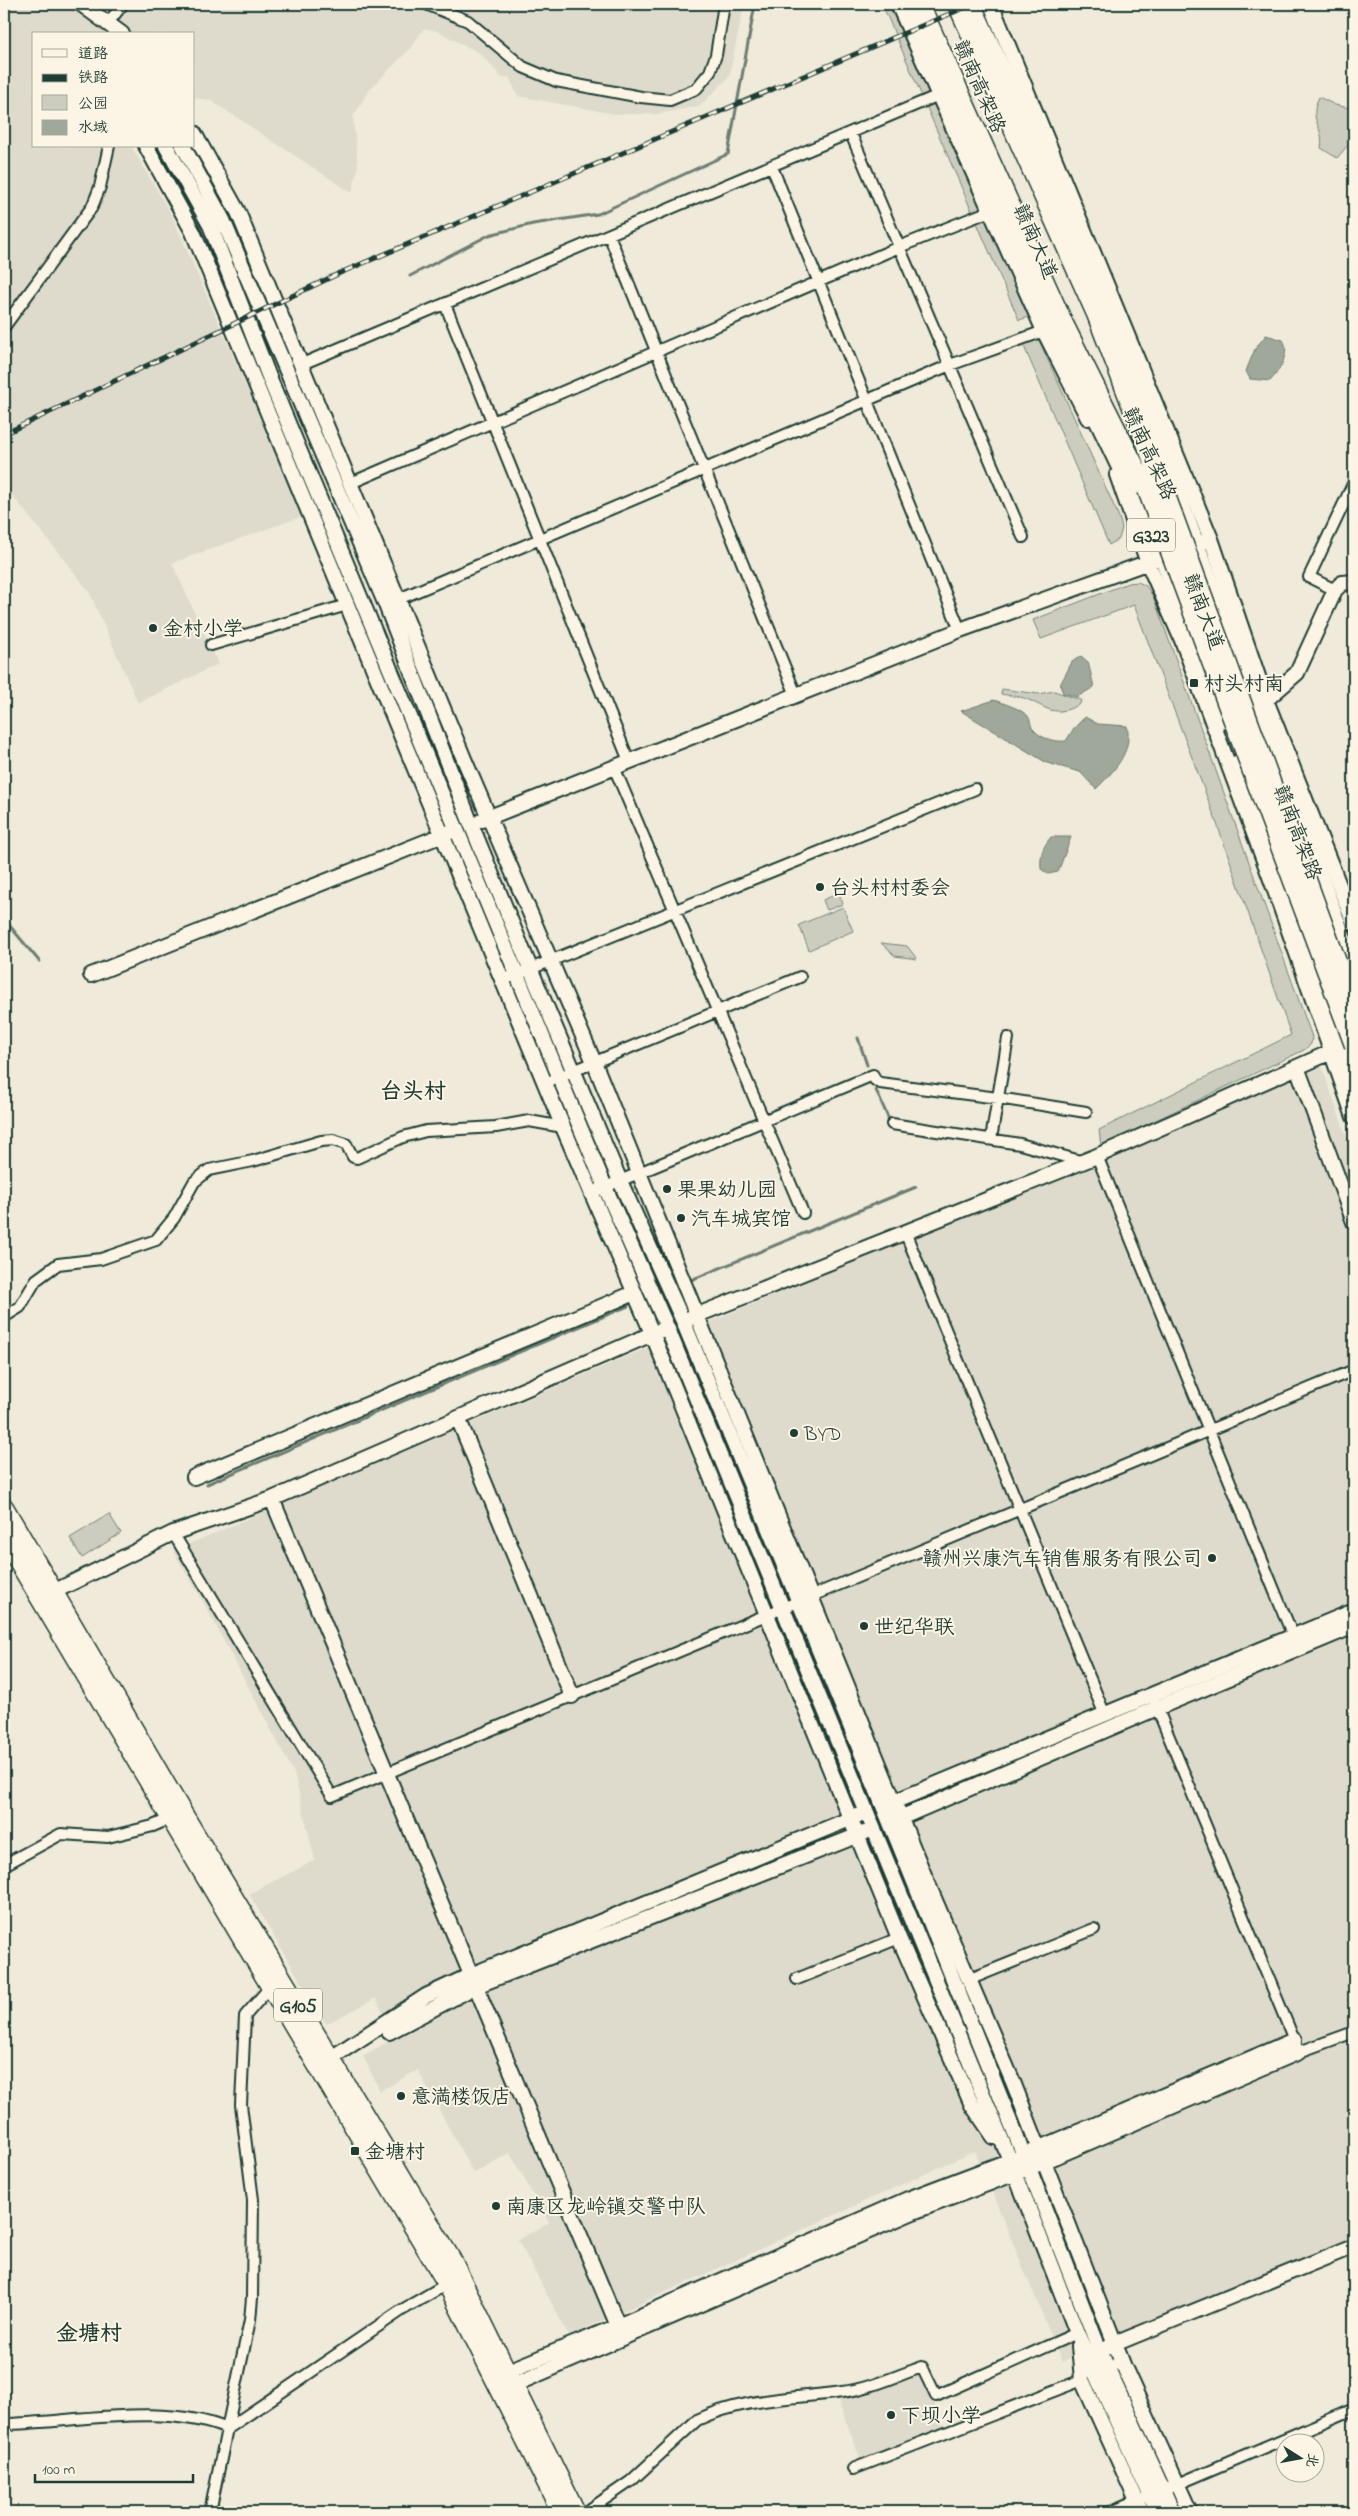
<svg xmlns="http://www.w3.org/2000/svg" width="1358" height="2516" viewBox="0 0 1358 2516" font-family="'Indie Flower','LXGW WenKai TC',sans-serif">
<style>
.built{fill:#dedbcc}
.green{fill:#cccdbf;stroke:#76857a}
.water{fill:#9fa89a;stroke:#6c7d71}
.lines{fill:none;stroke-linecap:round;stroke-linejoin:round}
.stream{stroke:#6c7d71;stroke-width:3}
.street-casing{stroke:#1f3d34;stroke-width:14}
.secondary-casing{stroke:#1f3d34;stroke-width:18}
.primary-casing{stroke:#1f3d34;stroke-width:19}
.highway-casing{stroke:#1f3d34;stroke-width:21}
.street{stroke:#fcf5e5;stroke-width:10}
.secondary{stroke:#fcf5e5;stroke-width:14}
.primary{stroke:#fcf5e5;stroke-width:15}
.highway{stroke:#fcf5e5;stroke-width:18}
.rail-casing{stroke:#1f3d34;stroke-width:5}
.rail{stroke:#fcf5e5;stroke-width:3;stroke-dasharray:9;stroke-linecap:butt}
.highway-bridge-casing{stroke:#1f3d34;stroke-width:21;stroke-linecap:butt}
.highway-bridge{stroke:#fcf5e5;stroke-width:18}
.poi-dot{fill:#1f3d34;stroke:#fcf5e5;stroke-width:2}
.labels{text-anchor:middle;stroke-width:4;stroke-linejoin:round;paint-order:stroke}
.shield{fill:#fcf5e5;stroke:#617469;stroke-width:1}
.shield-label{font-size:19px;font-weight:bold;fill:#1f3d34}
.street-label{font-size:20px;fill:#1f3d34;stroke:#fcf5e5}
.poi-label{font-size:20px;fill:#1f3d34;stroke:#fcf5e5;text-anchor:start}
.quarter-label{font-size:22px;font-weight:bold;fill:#1f3d34;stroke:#fcf5e5}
</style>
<rect width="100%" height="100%" fill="#efeada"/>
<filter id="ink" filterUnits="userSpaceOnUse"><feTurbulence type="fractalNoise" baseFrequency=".02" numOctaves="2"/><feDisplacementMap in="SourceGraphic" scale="10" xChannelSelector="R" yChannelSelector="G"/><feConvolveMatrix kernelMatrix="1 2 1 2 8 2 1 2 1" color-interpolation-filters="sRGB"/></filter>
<g filter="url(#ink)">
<path class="built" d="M4,4H744L729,77L700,106L658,114H615L518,96L509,77L502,78L480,53L435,30L423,29L410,49L369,90L353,117L358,166L352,193L210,100L194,98V34H34V146H131L172,216L303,516L172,563L218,664L138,703L89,591L4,485Z
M1322,1067L1354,1158V2247L1327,2255L1062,2362L975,2151L569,2336L518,2240L549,2223L510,2153L473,2173L418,2070L380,2091L363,2056L394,2038L376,1998L326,2024L249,1894L315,1860L294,1773L199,1594L173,1551L635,1353Z
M921,2373L945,2429L862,2463L838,2400Z"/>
<path class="green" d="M882,4H889L1029,317L1019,320Z
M1319,97L1335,105L1354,109V138L1337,158L1321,148C1325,125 1307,122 1319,97Z
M1038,338L1119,517L1122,528L1119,539L1109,545L1023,344Z
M1138,582L1146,586L1153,596L1312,1037L1311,1044L1304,1050L1101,1146L1099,1130L1291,1035L1215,818L1134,605L1041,639L1033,620L1128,583Z
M1002,689L1039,694L1054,691L1081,700L1080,704C1056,717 1050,710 1029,700C1021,696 1010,696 1001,694Z
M839,893L843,904L827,910L823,900Z
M843,907L853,931L809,950L799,925Z
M881,943L907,946L917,959L895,956Z
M109,1514L121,1533L82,1558L70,1538Z"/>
<path class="water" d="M1266,335L1283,340C1291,352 1279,372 1270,381L1250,379L1246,371L1255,349Z
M1081,656L1088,662L1094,687L1077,697L1063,693L1060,685L1072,662Z
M994,700C1005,704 1017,707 1027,715C1031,719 1030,725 1033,729C1041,739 1055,742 1066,741L1074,728L1085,717L1098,724L1127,726C1133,752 1114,771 1096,789L1080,772L1047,763L961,711Z
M1051,837H1071L1058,872L1048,874L1041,869C1040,855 1042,848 1051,837Z"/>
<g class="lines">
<path class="stream" d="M410,276L489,235L533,224L598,214L728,154L755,4
M4,919L39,961
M858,1038L867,1065
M876,1090L893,1129
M691,1280L916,1187
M207,1484L628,1306
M4,1614L7,1618"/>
<defs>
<path id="street" d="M426,4L468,21L523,67L556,81L641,97L670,100L696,89L710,72L716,55L724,4
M108,23L123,4
M851,134L1023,537
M772,167L960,630
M609,235L796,695
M445,304L629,761
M4,327L92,207L100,187L109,146
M302,364L939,95
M351,483L899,247L990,211
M1335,590L1309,577L1354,482
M394,601L950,365L1044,331
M211,645L347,605
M614,767L803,1213
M503,980L975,789
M554,1079L800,977
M892,1124L1020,1144L1080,1161
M991,1139L1008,1038
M1097,1156L1295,1641
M591,1193L873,1075L875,1080L880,1083L998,1098L1086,1112
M905,1232L1105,1715
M4,1317L20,1307L36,1280L58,1264L101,1259L156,1240L174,1218L194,1182L209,1170L253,1161L321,1141L333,1140L346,1144L353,1157L357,1158L403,1137L426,1131L496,1127L529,1121L563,1127
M173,1533L332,1796L1354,1370
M1155,1703L1299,2052L1354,2032
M4,1865L61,1834L108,1837L153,1826L169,1819
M797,1979L899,1938
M968,1980L1094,1929
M4,2424C71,2423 164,2402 227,2429L250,2320L252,2298L253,2200L241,2105L245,2016L270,1987
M853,2469L1082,2380
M1157,2493L1354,2409
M210,2512L227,2429L402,2310L447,2284
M586,2512L631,2481L697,2420C743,2398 792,2399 842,2392C869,2389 896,2376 922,2367L936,2396L1077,2333
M1111,2512L1142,2499"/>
<path id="secondary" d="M81,4L122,34
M898,4L1044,331L1088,418
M991,4L1211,539L1266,700L1354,923
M194,133L238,212L464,759L594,1062L924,1875L1013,2082L1124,2367
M146,146L193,232L563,1127L652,1333L899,1938L972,2105L994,2137
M166,146L210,225L271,382L605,1187L667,1327L1010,2160L1077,2333L1158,2512
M183,146L223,220L386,605L471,824L530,968L620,1181L683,1321L898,1842L1029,2168L1100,2351L1173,2512
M1117,475L1148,563L1182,640L1272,882L1354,1117
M1186,548L1211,539
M1266,700L1297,673L1335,590L1342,583L1354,582
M482,820L960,630L1157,559
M91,975L450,832
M1297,1067L1354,1222
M690,1318L1097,1156L1331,1052
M458,1418L572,1696
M194,1477L634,1293
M272,1499L618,2326
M45,1596L173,1533L272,1499L661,1330
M886,1805L1354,1611
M893,1821L1157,1708L1354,1626
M389,2032L476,1986L864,1833
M322,2064L426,1996L471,1975L857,1816
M1079,2346L1082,2380L1142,2512
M1107,2347L1354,2246
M1119,2362L1124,2367L1190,2512
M498,2375L618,2326L908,2199L1024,2155L1294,2040
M504,2389L913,2212L1029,2168L1299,2052"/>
<path id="primary" d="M910,4L1043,307L1162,557L1224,721
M973,4C1118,318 1234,643 1354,967
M1239,762L1354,1081"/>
<path id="highway" d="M920,4L1064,324L1147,490
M957,4L1096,314L1163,487
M4,1507L181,1810L453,2262L576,2512
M4,1538L447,2284L561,2512"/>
</defs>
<use href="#street" class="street-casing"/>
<use href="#secondary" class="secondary-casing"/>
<use href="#primary" class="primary-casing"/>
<use href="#highway" class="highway-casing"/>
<use href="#street" class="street"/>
<use href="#secondary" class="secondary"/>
<use href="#primary" class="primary"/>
<use href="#highway" class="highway"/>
<defs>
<path id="rail" d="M4,434L340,273L973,4"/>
</defs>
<use href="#rail" class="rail-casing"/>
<use href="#rail" class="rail"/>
<defs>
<path id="highway-bridge" d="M1163,487L1354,1008
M1147,490L1354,1045"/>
</defs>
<use href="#highway-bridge" class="highway-bridge-casing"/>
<use href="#highway-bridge" class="highway-bridge"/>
</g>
</g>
<g class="poi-dot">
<circle cx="153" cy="628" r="5"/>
<rect x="1189" y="678" width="10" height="10" rx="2.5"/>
<circle cx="820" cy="887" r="5"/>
<circle cx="667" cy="1189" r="5"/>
<circle cx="681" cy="1218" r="5"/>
<circle cx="794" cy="1433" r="5"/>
<circle cx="1212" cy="1558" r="5"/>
<circle cx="864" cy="1626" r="5"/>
<circle cx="401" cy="2096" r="5"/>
<rect x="350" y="2146" width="10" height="10" rx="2.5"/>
<circle cx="496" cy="2206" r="5"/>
<circle cx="891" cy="2415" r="5"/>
</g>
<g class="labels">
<g class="shield">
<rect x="1127" y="518.5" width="48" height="33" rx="4"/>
<rect x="274" y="1988.5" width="48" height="33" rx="4"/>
</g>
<g class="shield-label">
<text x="1151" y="542">G323</text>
<text x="298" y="2012">G105</text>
</g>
<g class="street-label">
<text transform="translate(980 86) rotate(66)" y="7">赣南高架路</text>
<text transform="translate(1036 241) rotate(66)" y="7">赣南大道</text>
<text transform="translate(1150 453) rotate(65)" y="7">赣南高架路</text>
<text transform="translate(1204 611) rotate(69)" y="7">赣南大道</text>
<text transform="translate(1298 832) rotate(69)" y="7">赣南高架路</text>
</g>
<g class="poi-label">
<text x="163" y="635">金村小学</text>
<text x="1204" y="690">村头村南</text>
<text x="830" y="894">台头村村委会</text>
<text x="677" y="1196">果果幼儿园</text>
<text x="691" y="1225">汽车城宾馆</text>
<text x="804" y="1440">BYD</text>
<text x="1202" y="1565" text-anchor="end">赣州兴康汽车销售服务有限公司</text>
<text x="874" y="1633">世纪华联</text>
<text x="411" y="2103">意満楼饭店</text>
<text x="365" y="2158">金塘村</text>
<text x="506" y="2213">南康区龙岭镇交警中队</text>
<text x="901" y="2422">下坝小学</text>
</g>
<g class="quarter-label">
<text x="413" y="1098">台头村</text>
<text x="89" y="2340">金塘村</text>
</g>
</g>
<rect width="1358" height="2516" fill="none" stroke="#fcf5e5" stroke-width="20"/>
<rect x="10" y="10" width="1338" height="2496" fill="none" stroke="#1f3d34" stroke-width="2" filter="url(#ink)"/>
<rect x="32" y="32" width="162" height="115" fill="#fcf5e5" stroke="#a4ab9e"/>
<rect x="42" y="49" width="25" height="8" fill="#fcf5e5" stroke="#a4ab9e"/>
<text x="78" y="58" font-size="15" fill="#1f3d34">道路</text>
<rect x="42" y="74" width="25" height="8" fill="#1f3d34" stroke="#a4ab9e"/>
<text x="78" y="82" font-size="15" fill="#1f3d34">铁路</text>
<rect x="42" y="95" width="25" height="15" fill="#cccdbf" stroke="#a4ab9e"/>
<text x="78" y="108" font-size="15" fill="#1f3d34">公园</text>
<rect x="42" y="120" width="25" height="15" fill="#9fa89a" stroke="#a4ab9e"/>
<text x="78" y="132" font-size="15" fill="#1f3d34">水域</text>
<g transform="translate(1300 2458) rotate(101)"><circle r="24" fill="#fcf5e5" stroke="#a4ab9e"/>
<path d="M0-4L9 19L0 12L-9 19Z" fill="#1f3d34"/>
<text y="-8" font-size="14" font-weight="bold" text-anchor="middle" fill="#1f3d34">北</text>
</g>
<path d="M35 2474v8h158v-8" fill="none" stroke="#1f3d34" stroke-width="2.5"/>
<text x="42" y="2474" font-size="15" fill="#1f3d34" stroke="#fcf5e5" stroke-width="4" paint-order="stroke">100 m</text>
</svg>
